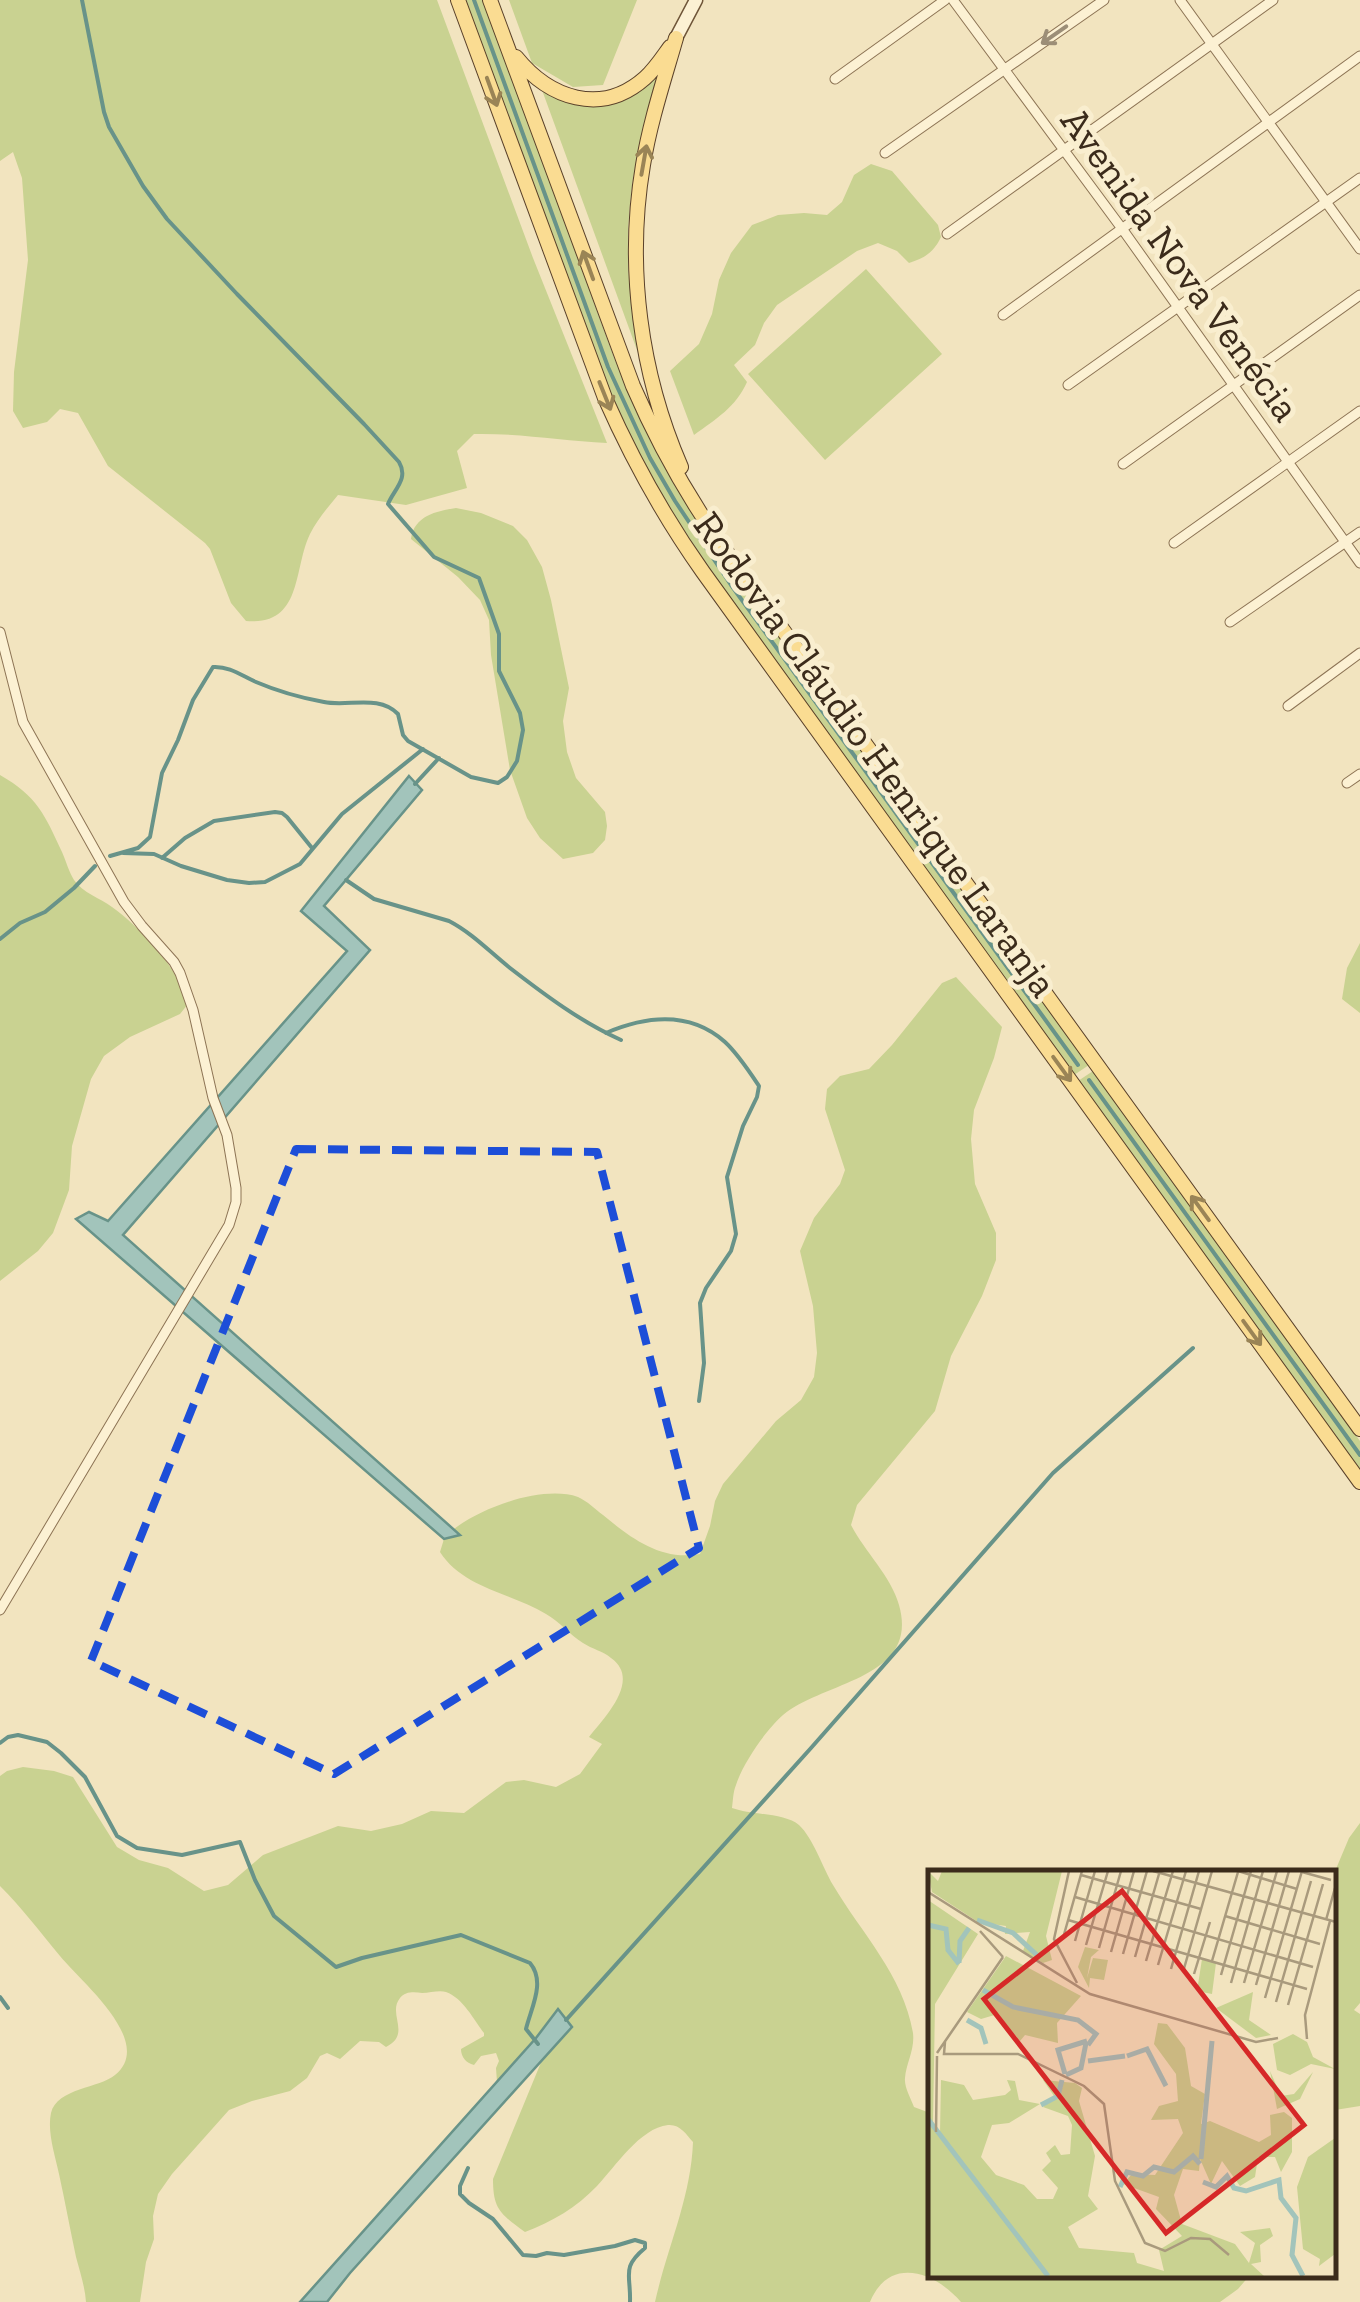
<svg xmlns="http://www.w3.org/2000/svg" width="1360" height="2302" viewBox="0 0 1360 2302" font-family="'Zilla Slab',serif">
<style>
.green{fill:#c9d291}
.water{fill:#a2c4bb;stroke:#689389;stroke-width:2.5}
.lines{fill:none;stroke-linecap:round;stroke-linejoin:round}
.stream{stroke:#689389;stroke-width:4}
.minor-casing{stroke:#8d7455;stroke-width:11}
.secondary-casing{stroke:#6f5538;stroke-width:15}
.primary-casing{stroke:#5a412a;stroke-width:16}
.minor{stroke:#fcf1d3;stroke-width:9}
.secondary{stroke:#fcf1d3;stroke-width:12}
.primary{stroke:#fadc92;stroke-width:14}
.oneway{stroke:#9c8e77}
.oneway2{stroke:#9a8456}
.marked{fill:none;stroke:#1d4ed8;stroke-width:8;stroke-dasharray:20 12;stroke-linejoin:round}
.labels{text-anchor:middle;stroke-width:10;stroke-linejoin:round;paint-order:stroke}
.street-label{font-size:40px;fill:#3b2b1b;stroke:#f9eecf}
.inset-river{fill:none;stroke:#a2c4bb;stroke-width:5}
.inset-road{fill:none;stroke:#a99a7d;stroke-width:2.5}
.view{fill:#d62828;fill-opacity:0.15;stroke:#d62828;stroke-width:5}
.inset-edge{fill:none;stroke:#3b2b1b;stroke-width:5}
</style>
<rect width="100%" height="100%" fill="#f2e4bf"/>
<path class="green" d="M0,0H437L533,258L607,443C562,441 519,433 474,434L457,451L467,488L406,505L338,495C328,507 317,520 310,534C293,569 303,626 246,621L231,603L210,549L205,543L108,466L78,413L60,409L47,422L23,428L13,411L14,372L28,260L22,178L13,152L0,161Z
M464,0H483L615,360L640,419L670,476L1089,1065L1074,1075L709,568L654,485L610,396Z
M509,0H637L603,85L573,87L532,63Z
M660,73C637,139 624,208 629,278C631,305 642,335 641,361L542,90L552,95H632Z
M871,164L892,171L938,225L941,237C934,252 925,258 909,263L897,251L878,243L857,251L777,305L764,323L755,345L734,365L747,382C736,407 716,419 694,435L670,371L699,344L712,314L719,280L731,253L752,225L778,215L804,213L827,215L842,202L854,175Z
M866,269L942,354L825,460L748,374Z
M456,508L481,513L513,526L527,540L542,567L551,600L569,688L563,721L567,752L576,778L605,812L607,826L605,840L593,853L563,859L540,838L527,818L510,770L491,655L489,620L480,600L458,577L411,539C414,516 436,511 456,508Z
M0,775C37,796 45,815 62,852C66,861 69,872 74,880C83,893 100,898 112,907C140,927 181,971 188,1004L180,1014L130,1037L104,1056L91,1079L72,1146L69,1190L53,1233L38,1251L0,1281Z
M1360,943V1013L1342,999L1347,968Z
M956,977L1002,1027L994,1058L974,1110L971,1139L975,1184L996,1233V1260L982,1296L951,1356L935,1411L857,1505L851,1525C865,1552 891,1576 899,1605C920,1679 824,1681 783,1715C766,1730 743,1763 736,1785C733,1792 733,1801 732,1808C751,1815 785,1813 799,1825C813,1838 823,1868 833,1885C862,1934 903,1975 913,2033C915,2050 906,2063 905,2078C904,2087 911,2099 914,2107L930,2113V2274L1250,2275L1238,2289L1220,2302H961C934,2271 889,2256 870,2302H655C667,2248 691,2198 693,2142C686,2134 680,2124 668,2125C640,2128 615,2167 597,2186C577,2207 552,2222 525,2232C501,2214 493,2210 493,2179L542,2060L572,2027L558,2009L536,2038L497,2082L496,2068L499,2061L496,2053L481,2056L474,2065C466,2063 461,2057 461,2049L484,2036V2033C474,2020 463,1998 446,1992C439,1990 430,1993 422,1993C415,1992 405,1991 400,1998C387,2014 412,2034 386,2047L379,2042L360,2041L340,2059L327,2053L320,2056L307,2078L290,2091L252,2101L229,2110L172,2174L158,2194L153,2216L154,2239L146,2262L140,2302H86C85,2287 80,2272 76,2257C70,2229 65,2201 59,2174C55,2155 47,2132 51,2113C57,2088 100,2088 115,2075C156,2042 80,1981 60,1956C40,1932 22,1908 0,1886V1776L7,1771L23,1767L54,1771L73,1777L117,1847L139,1860L168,1868L204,1891L228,1885L263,1855L338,1826L371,1831L402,1824L431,1811L464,1813L506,1782L524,1780L556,1787L580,1774L602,1744L589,1737C604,1718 642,1680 611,1658C603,1651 592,1649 583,1643C570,1635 560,1622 546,1614C511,1593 463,1588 440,1552L444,1539L459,1535L454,1529C482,1507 543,1485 578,1497C587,1501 595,1509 603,1515C632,1539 661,1561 700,1554L710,1526L715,1501L723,1484L776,1421L801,1400L814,1377L817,1353L813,1306L800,1251L814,1218L840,1184L845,1170L825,1109L827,1089L840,1076L869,1069L892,1045L942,983Z
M1093,1071L1360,1441V1471L1078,1081Z
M1360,1823V2003L1354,2010L1360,2014V2106L1335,2110L1332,2109L1333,1876L1349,1838Z"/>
<path class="water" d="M409,776L422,790L324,906L370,950L123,1235L460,1535L444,1539L76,1219L89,1212L108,1221L347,951L301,911Z
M558,2009L572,2027L350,2273L327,2302H300L536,2038Z"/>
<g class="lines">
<path class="stream" d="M82,0L104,112L109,127L143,186L167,219L237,294L364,424L399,462C409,479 394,489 388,504L434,557L479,578L499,634V671L520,713L523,730L517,761L507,777L498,783L471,777L408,741L403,735L398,714C379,694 348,707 324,702C302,698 277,691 256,682C242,676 230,666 213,667L193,700L178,740L162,773L150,837L138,848L110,856
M474,0L608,367L650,458L675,501L731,585L1078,1065
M415,784L439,758
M123,853L154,854L181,866L227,880L249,883L265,882L300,864L342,814L423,749
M162,858L185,838L214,821L275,812L282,813L287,817L312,848
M346,880L374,899L449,921C472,933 490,952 510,968C545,995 581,1022 621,1040
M0,939L20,923L45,912L74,888L95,866
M606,1033C646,1016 690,1011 725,1042C738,1054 749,1071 759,1086L757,1097L743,1126L727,1177L736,1234L731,1251L706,1288L700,1303L704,1363L699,1401
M1089,1080L1360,1455
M0,1743L8,1737L18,1735L47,1742L61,1753L85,1777L117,1836L137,1848L182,1855L240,1842L255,1880L274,1916L336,1967L362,1958L461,1935L530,1963C546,1982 531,2008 526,2029L538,2044
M0,1997L8,2008
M566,2020L811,1748L1053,1473L1193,1348
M468,2168L460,2186V2194L469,2203L493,2219L523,2255L536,2256L547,2253L564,2255L615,2246L635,2240L645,2243V2248C621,2268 631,2274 630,2302"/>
<defs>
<path id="minor" d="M953,0L1123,230L1360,563
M1180,0L1360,249
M835,79L945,0
M885,153L1104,0
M947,234L1273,0
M1003,315L1360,56
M1068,385L1360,178
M1123,464L1360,295
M1174,543L1360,411
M1230,622L1360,532
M0,632L23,722L124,902L142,926L174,962L180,973L193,1010L213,1098L227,1135L236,1188V1202L229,1225L0,1610
M1288,706L1360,653
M1347,783L1360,774"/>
<path id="secondary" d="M676,38L696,0"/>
<path id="primary" d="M458,0L605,398C632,459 664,517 703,572L1360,1482
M490,0L633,386C659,446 690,501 728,554L1360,1429
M676,38C664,80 650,122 643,165C626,266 640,373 681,467
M516,57C549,98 601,117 645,78C655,69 662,58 670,47"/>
</defs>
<use href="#minor" class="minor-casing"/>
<use href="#secondary" class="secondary-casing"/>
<use href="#primary" class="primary-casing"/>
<use href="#minor" class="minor"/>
<use href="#secondary" class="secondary"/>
<use href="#primary" class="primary"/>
</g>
<defs><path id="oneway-shaft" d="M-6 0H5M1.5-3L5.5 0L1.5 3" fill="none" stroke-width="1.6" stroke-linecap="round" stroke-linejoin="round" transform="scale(2.5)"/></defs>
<use class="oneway" href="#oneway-shaft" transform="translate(1054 35) rotate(145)"/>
<g class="oneway2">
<use href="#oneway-shaft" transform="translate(492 92) rotate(70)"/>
<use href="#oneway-shaft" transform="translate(644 160) rotate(-80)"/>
<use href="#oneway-shaft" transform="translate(588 265) rotate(-110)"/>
<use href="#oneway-shaft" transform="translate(605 396) rotate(68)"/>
<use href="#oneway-shaft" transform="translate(1062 1069) rotate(54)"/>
<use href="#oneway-shaft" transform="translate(1200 1208) rotate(-126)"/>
<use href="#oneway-shaft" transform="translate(1252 1333) rotate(54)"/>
</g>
<path class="marked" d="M296,1149L597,1152L699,1548L334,1774L91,1661Z"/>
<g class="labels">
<g class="street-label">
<text transform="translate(1181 264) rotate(54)" y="14">Avenida Nova Venécia</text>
<text transform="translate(876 754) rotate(54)" y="14">Rodovia Cláudio Henrique Laranja</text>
</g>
</g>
<g transform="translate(928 1870)">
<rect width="408" height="408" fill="#f2e4bf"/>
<path d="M0,1L10,11L14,1H134L118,66L124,90L115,93L95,81L102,62L77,64L78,56L50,52L4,22ZM0,30L50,64L7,134L5,253L12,263L13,210L36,215L45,230L77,225L83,220L79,210L87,211L91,230L112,234L81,253L64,255L53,287L68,305L96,315L109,329H125L130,318L114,300L123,291L118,283L127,275L133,285L142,284L144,255L140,246L115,237L126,226L115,210L147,213L154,218L151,231L167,286L160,326L170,339L140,357L151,378L206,383L209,393L236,401L231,380L254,366L228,339L231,327L195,314L204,304L227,305L255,263L250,249L223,250L231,236L250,231L248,204L226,174L230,153L239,154L257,178L263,216L277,224L273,254L282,251L331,272L343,265L342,245L356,242L364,248V282L353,302L347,287H330L327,307L312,316L294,291L283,314L272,289L271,301L255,299L246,325L254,354L307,374L321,393L327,373L312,362L342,358L345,366L332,375L333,392L323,394L336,406H0ZM157,77L171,80L163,87L159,108L165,88L180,90L176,110L162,108L161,118L150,97ZM78,86L153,126L129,153L130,173L97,165L92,171L70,144L53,149L39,142ZM274,89L288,93L284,124L269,121ZM325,122L321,150L343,165L328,168L288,138ZM365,164L379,172L385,187L407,199L383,194L362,205L349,200L345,174ZM342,201L353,226L366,224L385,202L372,229L349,239ZM407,268V384L391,396L392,389L375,379L369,317L380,287Z" fill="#c9d291"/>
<path class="inset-river" d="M49,50L85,63L110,86M0,55L18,59L20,80L31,94M31,93L32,71L41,58M55,120L85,137L150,150L168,164L160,175M39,150L53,158L58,174M199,186L219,179L238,216M160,191L197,186M137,204L130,180L159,171M138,205L153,198L158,173M113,235L130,226L134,210M0,249L120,406M273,289L284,171M275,312L288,317L299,306L306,318L318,321L351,310L353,328L368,348L364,385L375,406M192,317L199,302L215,306L226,297L246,302L265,286L272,294"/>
<path class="inset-road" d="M141,1L126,69L149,113M225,1L408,52M310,1L369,19M374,2L403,10M153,5L273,39M0,22L162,124L328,172L350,168M147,27L385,97M297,46L392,74M140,50L379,119M398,50L407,18M52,61L75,87M135,68L154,1M147,71L167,1M158,75L180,1M171,78L193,1M183,82L206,1M195,84L219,1M207,87L231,4M218,91L245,1M284,91L310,2M230,95L258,1M243,99L271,1M255,102L284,1M266,104L282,52M293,105L323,1M303,113L335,1M316,113L349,1M328,115L361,1M337,128L374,1M348,132L383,11M360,135L395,14M379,169L377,145L402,51M17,172L16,184H90L156,216L176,234L187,311L217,373L237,381L263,368L282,369L301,385M9,183L75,87M8,262L9,186"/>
<path class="view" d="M194,21L376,255L238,363L56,129Z"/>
<rect width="408" height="408" class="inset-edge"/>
</g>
</svg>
